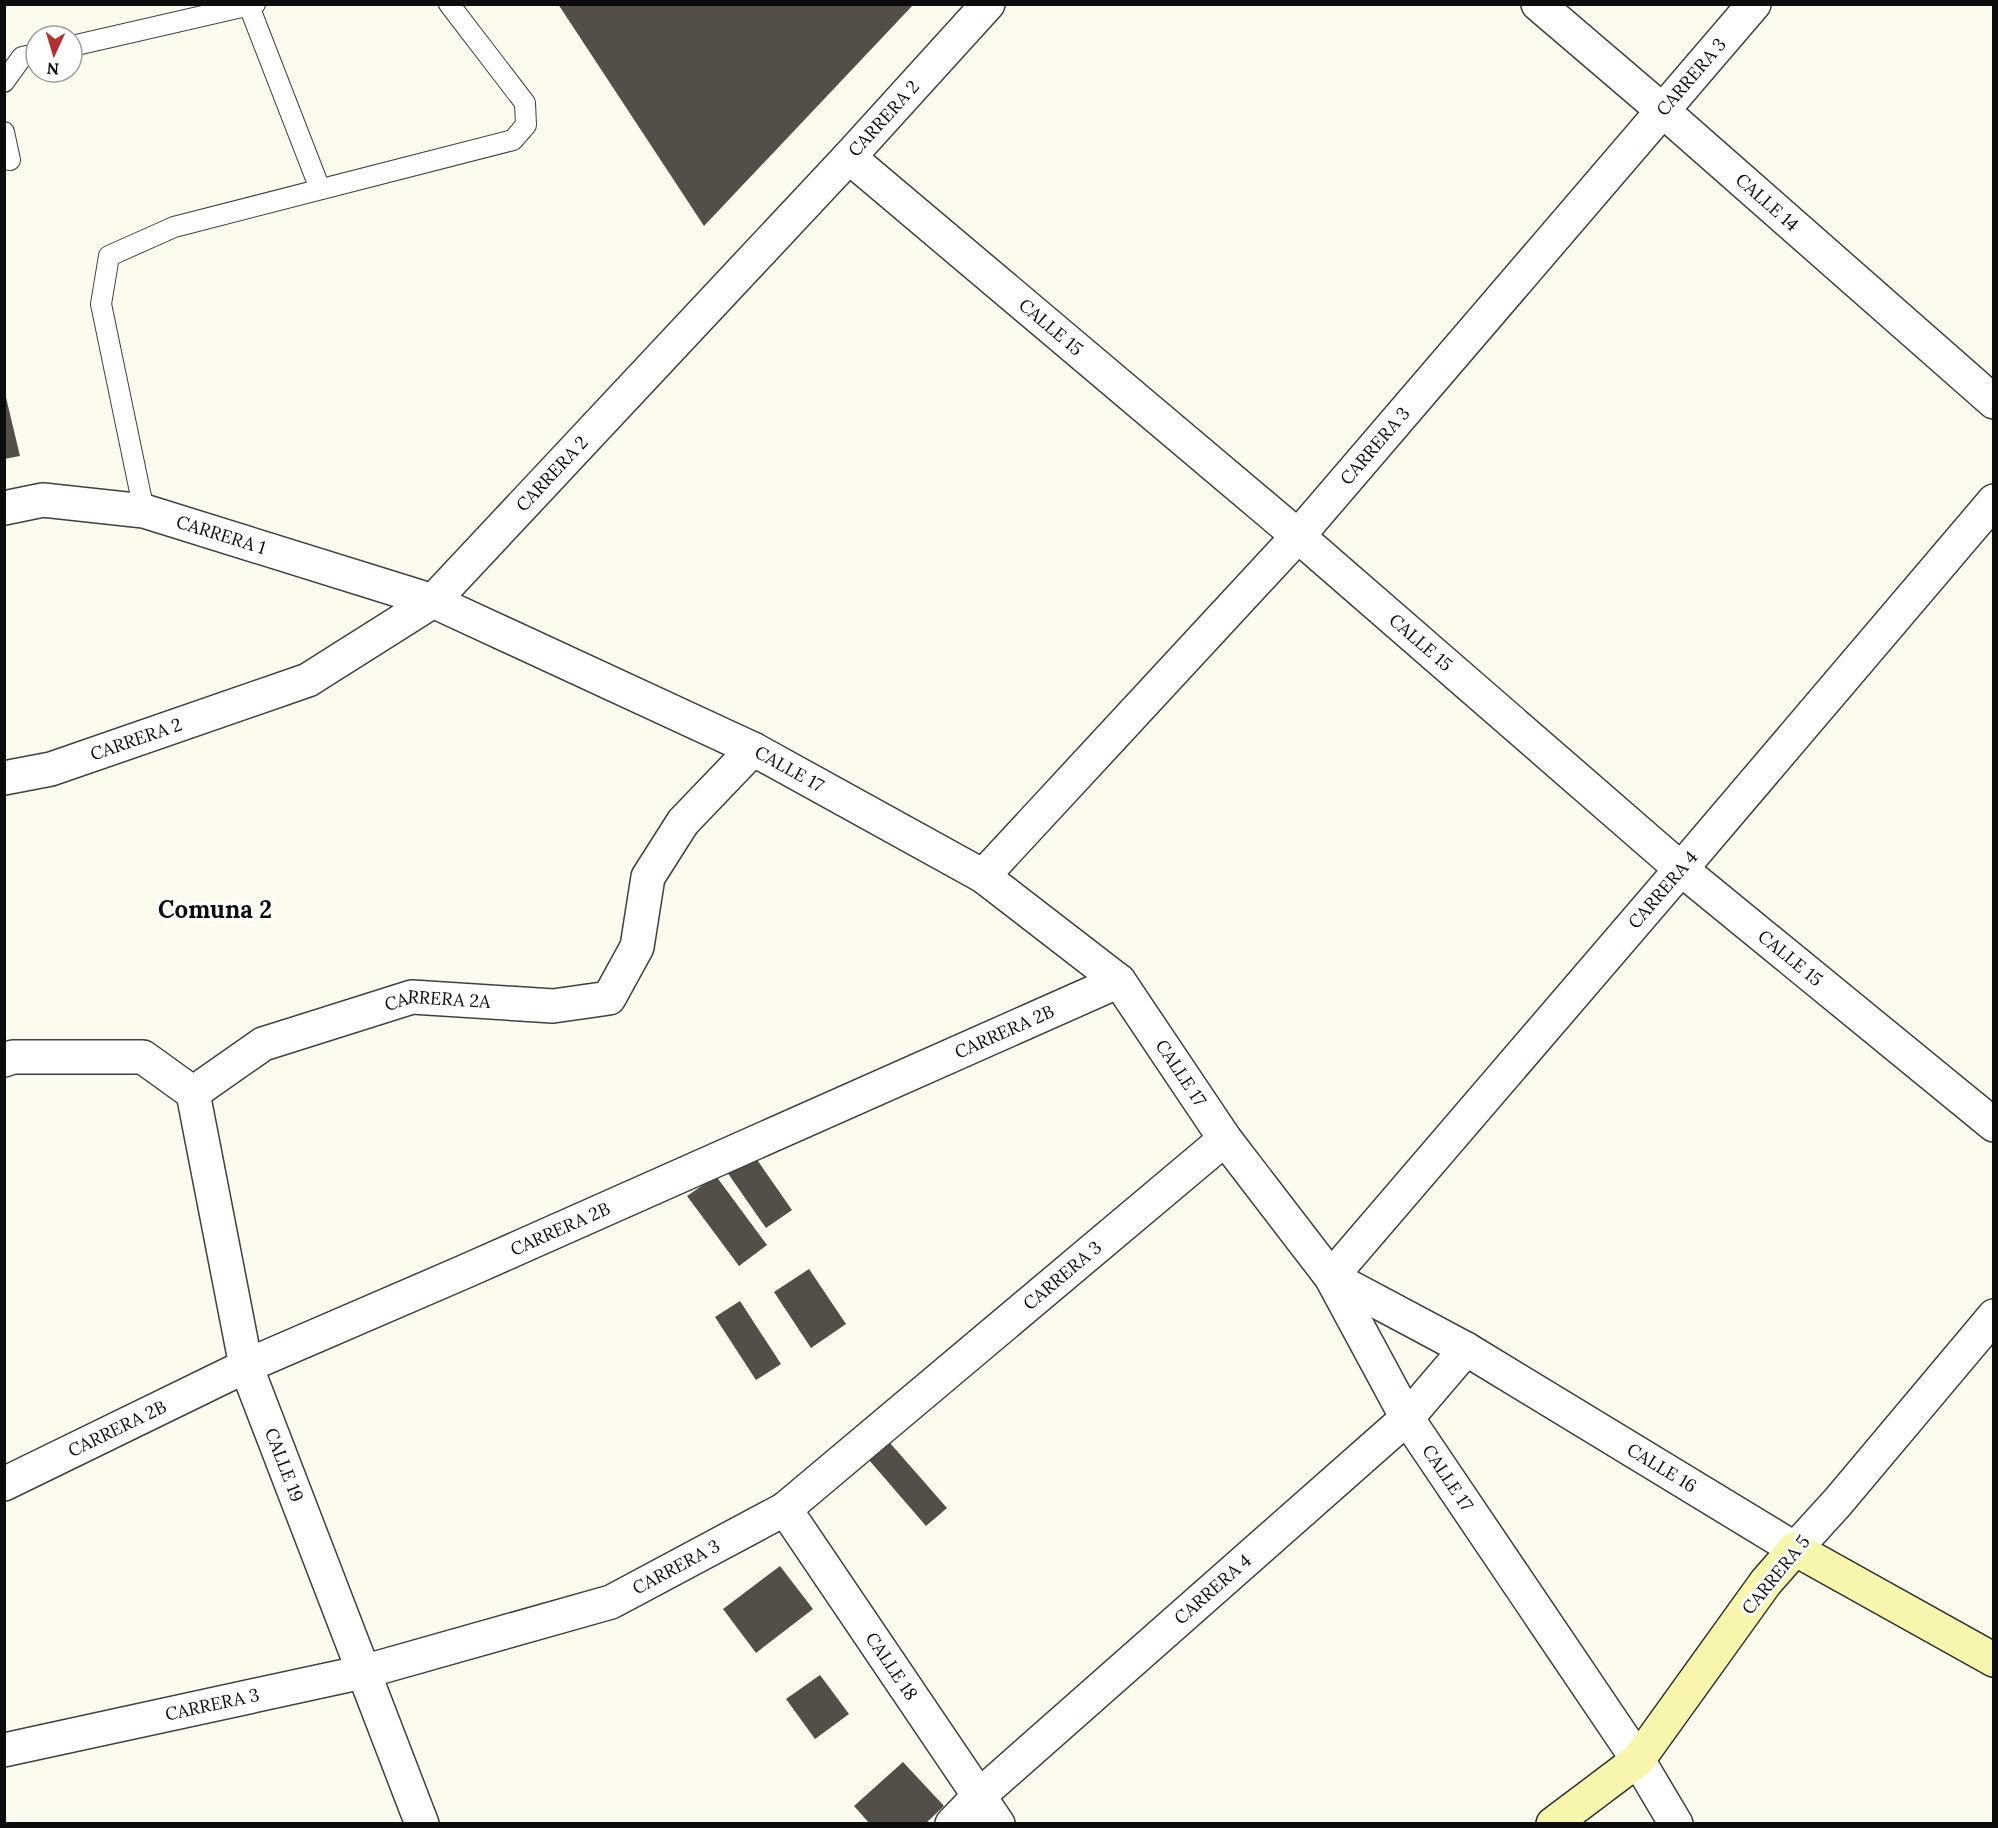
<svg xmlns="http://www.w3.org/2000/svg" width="1998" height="1828" viewBox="0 0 1998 1828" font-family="Lora,serif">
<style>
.building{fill:#544e49}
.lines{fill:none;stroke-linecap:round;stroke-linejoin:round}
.lane-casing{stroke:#3f3f3f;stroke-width:22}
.street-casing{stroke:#3f3f3f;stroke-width:36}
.secondary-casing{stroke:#2e2e2e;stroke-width:36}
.lane{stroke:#fff;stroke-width:20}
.street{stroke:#fff;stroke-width:33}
.secondary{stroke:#f8f5ad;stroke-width:33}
.labels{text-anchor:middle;stroke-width:6;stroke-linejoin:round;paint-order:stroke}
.street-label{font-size:18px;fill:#0c0c0c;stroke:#fff}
.district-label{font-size:24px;font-weight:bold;fill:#0c0c0c;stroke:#fff}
</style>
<rect width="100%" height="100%" fill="#fdfbed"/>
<path class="building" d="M558,4H914L704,226Z
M4,389L20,456L4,459Z
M753,1154L792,1210L766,1228L727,1172Z
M716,1176L767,1245L739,1266L687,1196Z
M809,1269L846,1324L811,1348L774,1292Z
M740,1301L781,1364L756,1380L715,1317Z
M890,1443L947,1508L926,1526L869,1460Z
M780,1566L813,1609L756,1653L723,1609Z
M820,1675L849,1714L815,1739L786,1699Z
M903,1762L944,1806L925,1824H870L854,1806Z"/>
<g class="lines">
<defs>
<path id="lane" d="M249,6L320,189
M72,46L255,4
M4,82L22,57L36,54
M4,132L10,160
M144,511L101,304L109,256L174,227L513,140L526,125L525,103L449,4"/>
<g id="street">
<path id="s1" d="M1538,4L1662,110L1994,402"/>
<path id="s2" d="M849,157L1298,536L1681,869L1994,1125"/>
<path id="s3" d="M4,508L43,500L144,511L433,601L753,749L983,876L1119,981L1225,1139L1331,1277L1407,1418L1638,1760L1676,1824"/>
<path id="s4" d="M4,778L51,769L308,680L433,601L849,157L988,4"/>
<path id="s5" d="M983,876L1298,536L1754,4"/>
<path id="s6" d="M4,1060L13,1057H143L193,1093L263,1044L412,997L553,1006L609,998L637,947L648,877L683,822L753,749"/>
<path id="s7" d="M193,1093L246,1366L422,1824"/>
<path id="s8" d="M1331,1277L1681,869L1994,501"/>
<path id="s9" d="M1331,1277L1466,1349L1795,1549L1837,1503L1994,1316"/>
<path id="s10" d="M4,1484L246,1366L466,1271L1119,981"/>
<path id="s11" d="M785,1509L998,1824"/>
<path id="s12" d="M4,1750L363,1672L611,1602L785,1509L1225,1139"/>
<path id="s13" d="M952,1824L979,1796L1407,1418L1466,1349"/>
</g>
<path id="secondary" d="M1553,1824L1638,1760L1766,1582L1795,1549L1994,1660"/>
</defs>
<use href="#lane" class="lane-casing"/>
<use href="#street" class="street-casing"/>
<use href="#secondary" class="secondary-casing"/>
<use href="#lane" class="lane"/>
<use href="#street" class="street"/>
<use href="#secondary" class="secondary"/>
</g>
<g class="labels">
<g class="street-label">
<text dy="6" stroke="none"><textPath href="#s5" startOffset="1068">CARRERA 3</textPath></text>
<text dy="6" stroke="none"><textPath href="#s4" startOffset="1128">CARRERA 2</textPath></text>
<text dy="6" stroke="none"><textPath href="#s1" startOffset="303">CALLE 14</textPath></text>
<text dy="6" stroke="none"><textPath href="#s2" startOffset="264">CALLE 15</textPath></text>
<text dy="6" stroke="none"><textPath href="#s5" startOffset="582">CARRERA 3</textPath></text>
<text dy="6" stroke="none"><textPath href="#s4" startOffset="642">CARRERA 2</textPath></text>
<text dy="6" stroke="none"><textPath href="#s3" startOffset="222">CARRERA 1</textPath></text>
<text dy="6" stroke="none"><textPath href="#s2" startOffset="750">CALLE 15</textPath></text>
<text dy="6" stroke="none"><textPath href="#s4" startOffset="138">CARRERA 2</textPath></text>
<text dy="6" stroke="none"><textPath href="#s3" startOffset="838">CALLE 17</textPath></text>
<text dy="6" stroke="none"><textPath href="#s8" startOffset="510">CARRERA 4</textPath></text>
<text dy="6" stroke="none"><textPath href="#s2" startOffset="1236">CALLE 15</textPath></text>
<text dy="6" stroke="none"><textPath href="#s6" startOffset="468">CARRERA 2A</textPath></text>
<text dy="6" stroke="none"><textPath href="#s10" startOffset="1098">CARRERA 2B</textPath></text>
<text dy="6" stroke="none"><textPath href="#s3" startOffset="1342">CALLE 17</textPath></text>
<text dy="6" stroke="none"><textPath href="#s10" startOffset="612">CARRERA 2B</textPath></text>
<text dy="6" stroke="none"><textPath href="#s12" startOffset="1185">CARRERA 3</textPath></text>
<text dy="6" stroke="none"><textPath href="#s10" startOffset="126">CARRERA 2B</textPath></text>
<text dy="6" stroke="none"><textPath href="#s7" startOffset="384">CALLE 19</textPath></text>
<text dy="6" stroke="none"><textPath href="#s9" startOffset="382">CALLE 16</textPath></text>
<text dy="6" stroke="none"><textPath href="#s3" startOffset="1828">CALLE 17</textPath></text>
<text dy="6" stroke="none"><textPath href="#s12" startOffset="699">CARRERA 3</textPath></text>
<text transform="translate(1776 1575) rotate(-51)" y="6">CARRERA 5</text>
<text dy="6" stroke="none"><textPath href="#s13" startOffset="351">CARRERA 4</textPath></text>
<text dy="6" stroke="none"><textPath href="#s11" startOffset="190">CALLE 18</textPath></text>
<text dy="6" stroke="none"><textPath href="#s12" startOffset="213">CARRERA 3</textPath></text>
</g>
<g class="district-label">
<text x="215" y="918">Comuna 2</text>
</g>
</g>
<rect width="1998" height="1828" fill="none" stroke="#0c0c0c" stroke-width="12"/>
<g transform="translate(54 54) rotate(184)"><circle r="28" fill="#ffffff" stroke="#9e9e9e" stroke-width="1.5"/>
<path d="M0-4.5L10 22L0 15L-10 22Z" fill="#b03330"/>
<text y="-9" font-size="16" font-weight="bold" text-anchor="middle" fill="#0c0c0c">N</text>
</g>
</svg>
